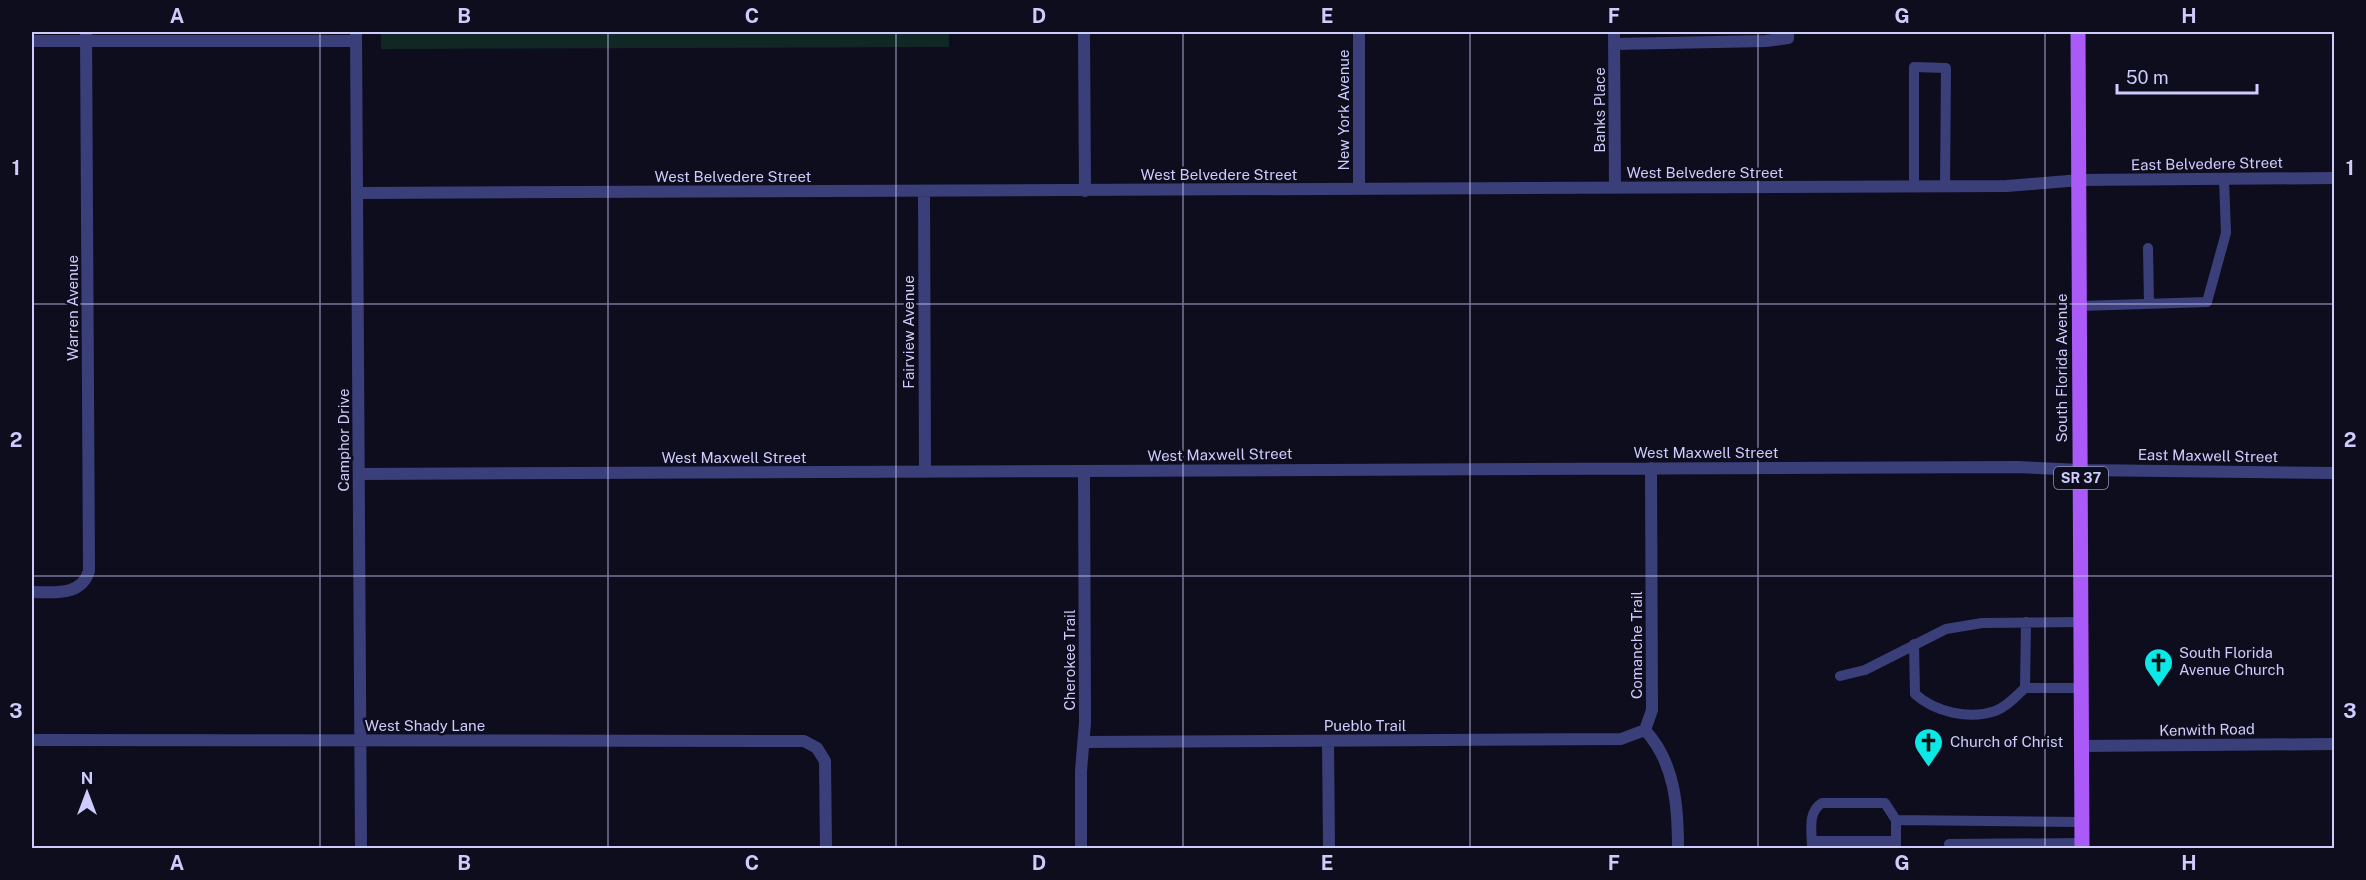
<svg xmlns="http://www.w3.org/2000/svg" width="2366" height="880" viewBox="0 0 2366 880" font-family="'Public Sans',sans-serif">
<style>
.green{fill:#102724}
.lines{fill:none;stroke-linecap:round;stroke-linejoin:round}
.path{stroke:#34a995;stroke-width:3;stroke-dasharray:3 4.5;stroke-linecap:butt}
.lane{stroke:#3a3f7a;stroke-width:10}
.street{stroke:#3a3f7a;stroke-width:12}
.primary{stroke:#aa5af6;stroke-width:15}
.grid{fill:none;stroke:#cdccfc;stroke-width:1.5;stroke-opacity:0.55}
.labels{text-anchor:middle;stroke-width:5;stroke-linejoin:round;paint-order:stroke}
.shield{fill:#0e0d1e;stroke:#9493b9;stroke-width:1.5}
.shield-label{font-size:14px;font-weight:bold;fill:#cdccfc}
.street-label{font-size:15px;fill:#cdccfc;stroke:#0e0d1e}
.poi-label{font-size:15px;fill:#cdccfc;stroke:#0e0d1e;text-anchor:start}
.neatline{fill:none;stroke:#cdccfc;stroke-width:2}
.grid-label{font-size:20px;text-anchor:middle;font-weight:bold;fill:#cdccfc}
</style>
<rect width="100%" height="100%" fill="#0e0d1e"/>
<path class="green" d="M381,32H949V47L381,49Z"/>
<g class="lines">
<path class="path" d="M595,32H631
M762,32H765"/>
<path class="lane" d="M1914,187V67L1946,68L1945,186
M2148,248L2149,303
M2080,306L2207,302L2226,233L2224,179
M1914,644L1915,694C1935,712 1969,720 1995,711C2007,707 2016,696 2025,688H2081
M1840,676L1865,670L1946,629L1982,623L2081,622
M2025,688L2026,622
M1896,820L2082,822
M1812,841H1896
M1949,844L2082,843
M1812,848C1812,832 1807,812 1822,803H1885L1896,820V848"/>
<path class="street" d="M356,32L361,848
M1084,32L1085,191
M1359,32V189
M1614,32L1615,188
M32,41H356
M1614,44L1766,41L1788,38V32
M924,191L925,472
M358,193L2007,186L2080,180L2334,178
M359,474L2017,467L2081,470L2334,473
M32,592C53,592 81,597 89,571L86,32
M1645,730L1652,710L1651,468
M1645,730C1675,763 1678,806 1678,848
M32,740L804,741L817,748L825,761L826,848
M1328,741L1329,848
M1084,742L1621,739L1645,730
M2081,746L2334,744
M1081,848V771L1085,723L1084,472"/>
<path class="primary" d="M2078,32L2082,848"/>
</g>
<path class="grid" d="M320,32V848M608,32V848M896,32V848M1183,32V848M1470,32V848M1758,32V848M2045,32V848M32,304H2334M32,576H2334"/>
<defs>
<symbol id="church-pin" viewBox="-11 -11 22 30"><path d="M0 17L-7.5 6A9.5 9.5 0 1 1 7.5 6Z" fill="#0ce8e6" stroke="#0e0d1e"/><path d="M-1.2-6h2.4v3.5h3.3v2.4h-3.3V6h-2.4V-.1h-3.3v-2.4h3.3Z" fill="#111"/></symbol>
</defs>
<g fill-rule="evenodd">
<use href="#church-pin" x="2142" y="646" width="33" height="45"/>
<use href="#church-pin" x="1912" y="726" width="33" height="45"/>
</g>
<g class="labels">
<rect class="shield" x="2054" y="467" width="54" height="22" rx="4.5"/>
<g class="shield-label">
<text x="2081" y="483">SR 37</text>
</g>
<g class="street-label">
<text transform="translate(1344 110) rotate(-90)" y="5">New York Avenue</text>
<text transform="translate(1600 110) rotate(-90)" y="5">Banks Place</text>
<text transform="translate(2207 164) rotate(-1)" y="5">East Belvedere Street</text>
<text x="1705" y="178">West Belvedere Street</text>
<text x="1219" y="180">West Belvedere Street</text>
<text x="733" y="182">West Belvedere Street</text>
<text transform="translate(73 308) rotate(-90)" y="5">Warren Avenue</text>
<text transform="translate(909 332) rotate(-90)" y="5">Fairview Avenue</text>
<text transform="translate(2062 368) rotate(-90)" y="5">South Florida Avenue</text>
<text transform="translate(344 440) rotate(-90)" y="5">Camphor Drive</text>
<text x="1706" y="458">West Maxwell Street</text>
<text transform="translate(1220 455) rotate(-1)" y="5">West Maxwell Street</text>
<text transform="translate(2208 456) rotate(1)" y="5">East Maxwell Street</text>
<text x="734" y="463">West Maxwell Street</text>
<text transform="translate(1637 645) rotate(-90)" y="5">Comanche Trail</text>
<text transform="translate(1070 660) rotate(-90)" y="5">Cherokee Trail</text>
<text x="425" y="731">West Shady Lane</text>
<text x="1365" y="731">Pueblo Trail</text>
<text transform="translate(2207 730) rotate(-1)" y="5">Kenwith Road</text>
</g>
<g class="poi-label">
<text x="2179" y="658">South Florida<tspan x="2179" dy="17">Avenue Church</tspan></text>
<text x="1950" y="747">Church of Christ</text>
</g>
</g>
<rect width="2366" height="880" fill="none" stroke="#0e0d1e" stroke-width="66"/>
<g transform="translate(87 793)" stroke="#0e0d1e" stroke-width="4.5" paint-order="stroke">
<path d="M0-4.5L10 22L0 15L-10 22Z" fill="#cdccfc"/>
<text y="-9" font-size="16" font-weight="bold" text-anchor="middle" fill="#cdccfc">N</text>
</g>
<path d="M2117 84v9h140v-9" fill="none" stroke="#cdccfc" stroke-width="3"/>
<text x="2126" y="84" font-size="18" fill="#cdccfc" stroke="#0e0d1e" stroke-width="4.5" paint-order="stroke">50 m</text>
<rect x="33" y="33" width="2300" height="814" class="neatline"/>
<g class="grid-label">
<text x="177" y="23">A</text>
<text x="464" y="23">B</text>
<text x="752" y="23">C</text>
<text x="1039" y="23">D</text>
<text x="1327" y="23">E</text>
<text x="1614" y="23">F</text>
<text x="1902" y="23">G</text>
<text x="2189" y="23">H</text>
<text x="16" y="175">1</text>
<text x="2350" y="175">1</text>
<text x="16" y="447">2</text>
<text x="2350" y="447">2</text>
<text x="16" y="718">3</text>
<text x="2350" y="718">3</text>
<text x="177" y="870">A</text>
<text x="464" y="870">B</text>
<text x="752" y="870">C</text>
<text x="1039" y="870">D</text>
<text x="1327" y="870">E</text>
<text x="1614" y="870">F</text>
<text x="1902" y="870">G</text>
<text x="2189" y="870">H</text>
</g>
</svg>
